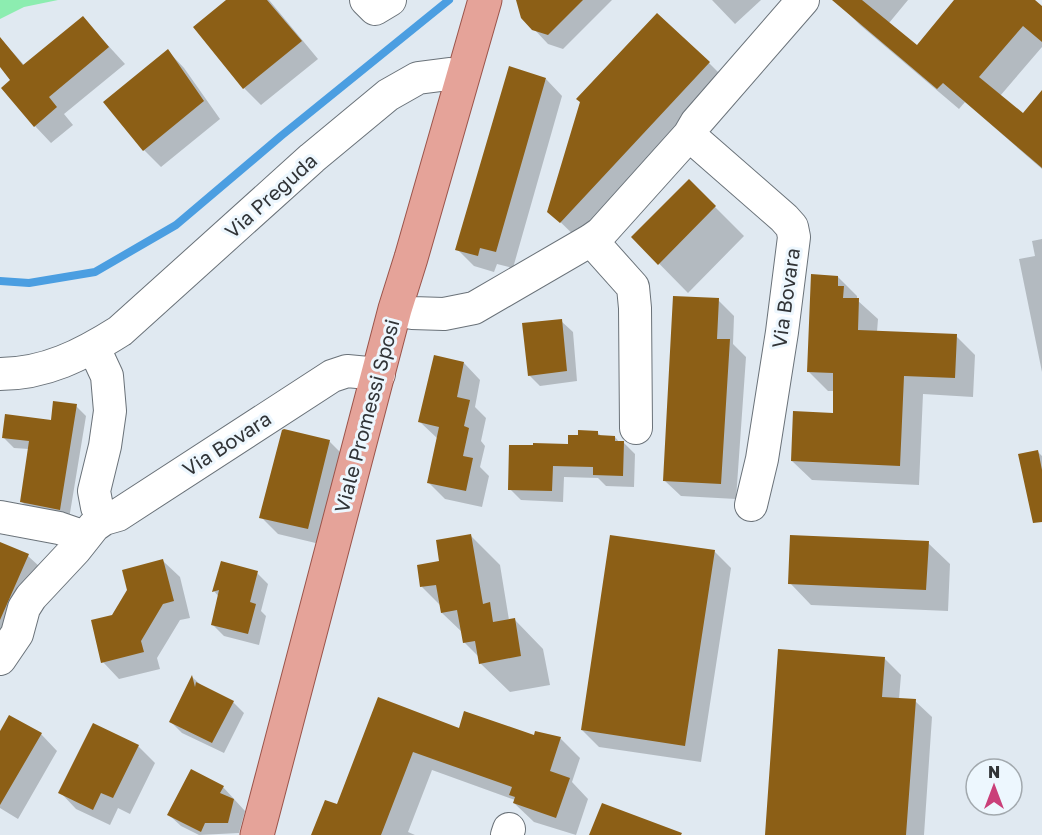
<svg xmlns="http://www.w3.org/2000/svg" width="1042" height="835" viewBox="0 0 1042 835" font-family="'Golos Text',sans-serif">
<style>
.green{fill:#8cedb0}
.shadow{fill:#0003}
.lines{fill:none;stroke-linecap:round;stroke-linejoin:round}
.stream{stroke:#4b9ee1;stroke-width:8}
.building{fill:#8c5f16}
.minor-casing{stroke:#6a7279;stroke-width:34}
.major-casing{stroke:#9b544a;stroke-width:35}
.minor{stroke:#fff;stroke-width:32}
.major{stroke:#e5a399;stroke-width:33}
.labels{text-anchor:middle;stroke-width:6;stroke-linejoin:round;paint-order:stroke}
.street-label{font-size:20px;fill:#313437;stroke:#edf7fe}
</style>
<rect width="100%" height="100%" fill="#e0e9f1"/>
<path class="green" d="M0,0H58L24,7L0,19Z"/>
<path class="shadow" d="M228,0H269L318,59L261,105L244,88L195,27Z
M523,0H612L563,49L548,44L533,28Z
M712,0H761L735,24Z
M843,0H908L889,23L917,47L956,0H1033L1042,8V47L1000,96L1023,115L1042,93V169L965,102L959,109L860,25L839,4Z
M83,18L125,64L64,114L73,125L51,143L35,126L13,81L0,64V38L25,66Z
M168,51L184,68L220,119L161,167L144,150L105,102Z
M709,63L730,84L582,243L549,211L581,102Z
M546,79L562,96L513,268L497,264L494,272L474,266L457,249Z
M689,181L744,236L688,293L633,237Z
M1042,239V372L1019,259L1035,256L1032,241Z
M838,277L857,296V300L878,319L877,332L956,336L975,355L973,397L923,394L919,485L812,480L792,461L835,414V391H828L809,372Z
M718,300L734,316L733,344L746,357L736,499L681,496L665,481Z
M561,321L573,332L577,381L540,386L529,375Z
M464,363L480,380L475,407L486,418L481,441L485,446L480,467L489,476L482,507L445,499L428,482L438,439L420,422Z
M76,406L86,416L69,519L32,512L22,502L29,449L14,448L4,438L52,421Z
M597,432L602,437H615L620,443H624L635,454L634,487L606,486L598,478L564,477L563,502L521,500L510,489L569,446Z
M329,441L346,458L324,545L278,534L261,517Z
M1037,451L1042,456V507Z
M470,535L500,565L509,620L514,619L543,649L550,685L510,692L480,663L479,657L464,642L463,633L442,613L441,606L422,587L441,563Z
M0,543L28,556L40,567L0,653Z
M928,543L950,564L948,611L811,605L790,583Z
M714,551L731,568L701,762L599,747L582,730Z
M163,561L180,577L190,618L180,620L157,658L160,669L119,679L103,662L113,616Z
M257,573L268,584L261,611L266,616L259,645L224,636L212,624L219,597L214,591Z
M884,658L901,675L899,699L915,701L932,717L924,835H767Z
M192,677L201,685L233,702L244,713L224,753L182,733L171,722Z
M378,699L460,730L560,738L580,758L572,782L588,799L576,835L534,822L514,803L515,800L432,770L408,832L415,835H313L338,806Z
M0,734H41L57,751L18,819L0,808Z
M138,746L155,763L130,814L118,808L110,825L76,809L60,792Z
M223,787L245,811L239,833L199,835L181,826L169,815Z"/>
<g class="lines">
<path class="stream" d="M0,281L29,283L95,272L176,225L281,136L449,0"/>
</g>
<path class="building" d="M226,0H267L302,41L243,89L193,27Z
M516,0H583L548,35L532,30L521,18Z
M832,0H862L917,45L954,0H1035L1042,6V42L1023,26L979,77L1023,113L1042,90V168L943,83L937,89Z
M657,13L710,62L560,223L547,212L580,102L576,99Z
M83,16L109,47L49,97L57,107L34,127L1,88L10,80L0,67V37L23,65Z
M168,49L204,101L143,151L103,102Z
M509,66L546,78L496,252L480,248L478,256L455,250Z
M689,179L716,206L658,265L631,237Z
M811,274L838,276V286H844L843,298H859L858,330L957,334L955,378L904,376L900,466L791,461L793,411L833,413V373L807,372Z
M673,296L719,298L717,339H730L721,484L663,481Z
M562,319L567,371L528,376L522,323Z
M434,355L464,362L457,397L470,400L464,426L469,428L463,456L473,458L466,491L427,483L439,427L418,422Z
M53,401L77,404L60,510L20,502L29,441L2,438L5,414L51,420Z
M284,429L330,440L308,529L259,518L282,430Z
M578,430L598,431V435L615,436V441H624L623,476L593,475V467L553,466L552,491L508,490L509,445H533V443L568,444V435H578Z
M1038,450L1042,470V522L1033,523L1018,454Z
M471,534L483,604L490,602L493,622L515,618L521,656L479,664L475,641L463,643L457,610L441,613L436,585L420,587L417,565L439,561L436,540Z
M610,535L715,550L685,746L581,730Z
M790,535L929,541L926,590L788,584Z
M0,542L29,554L0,620Z
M163,559L174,601L163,604L141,641L144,652L101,663L91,620L112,615L127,590L122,570Z
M221,561L258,571L250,602L256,604L248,634L211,625L219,590L212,592Z
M778,649L885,657L882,697L916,699L906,835H765Z
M192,675L195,687L196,682L234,701L212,743L169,722Z
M378,697L459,728L464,711L534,735L535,731L561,737L550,771L570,778L556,818L513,803L515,797L509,795L512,787L413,752L381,835H311L325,800L337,804Z
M9,715L42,733L0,805V731Z
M93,723L139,745L113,798L101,793L93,810L58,793Z
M191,769L224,786L220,793L234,799L228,823H205L201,832L167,815Z
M602,803L682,833L681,835H589Z"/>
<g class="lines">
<defs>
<path id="minor" d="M366,0L375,9L390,0
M689,135L784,218L792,227L794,237L782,332L762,459L751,505
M591,240L633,287L635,308L636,428
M395,309L412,313L444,314L474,308L591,240L601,233L689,135L696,123L803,0
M94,348L107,376L110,411L105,446L94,491L97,507L104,519
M0,374C45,374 82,355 120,331L312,158L388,95L418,78L449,74L463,76
M0,517L59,528L85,537
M0,659L17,634L24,608L31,597L75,550L94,526L104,519L118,515L332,376L347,371L379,374
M507,835L509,829"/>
<path id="major" d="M257,835L395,309L411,258L485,0"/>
</defs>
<use href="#minor" class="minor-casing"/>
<use href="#major" class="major-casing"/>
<use href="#minor" class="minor"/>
<use href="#major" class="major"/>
</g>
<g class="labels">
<g class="street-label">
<text transform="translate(271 196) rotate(-42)" y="7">Via Preguda</text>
<text transform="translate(786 298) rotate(-82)" y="7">Via Bovara</text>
<text transform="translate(367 416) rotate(-75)" y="7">Viale Promessi Sposi</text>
<text transform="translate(227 444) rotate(-33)" y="7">Via Bovara</text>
</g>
</g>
<g transform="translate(994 787)"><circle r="28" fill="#edf7fe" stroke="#a2a9ae" stroke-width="1.5"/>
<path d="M0-4.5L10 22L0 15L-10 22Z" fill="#ca4079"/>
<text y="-9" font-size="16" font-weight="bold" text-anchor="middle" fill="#313437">N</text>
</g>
</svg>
